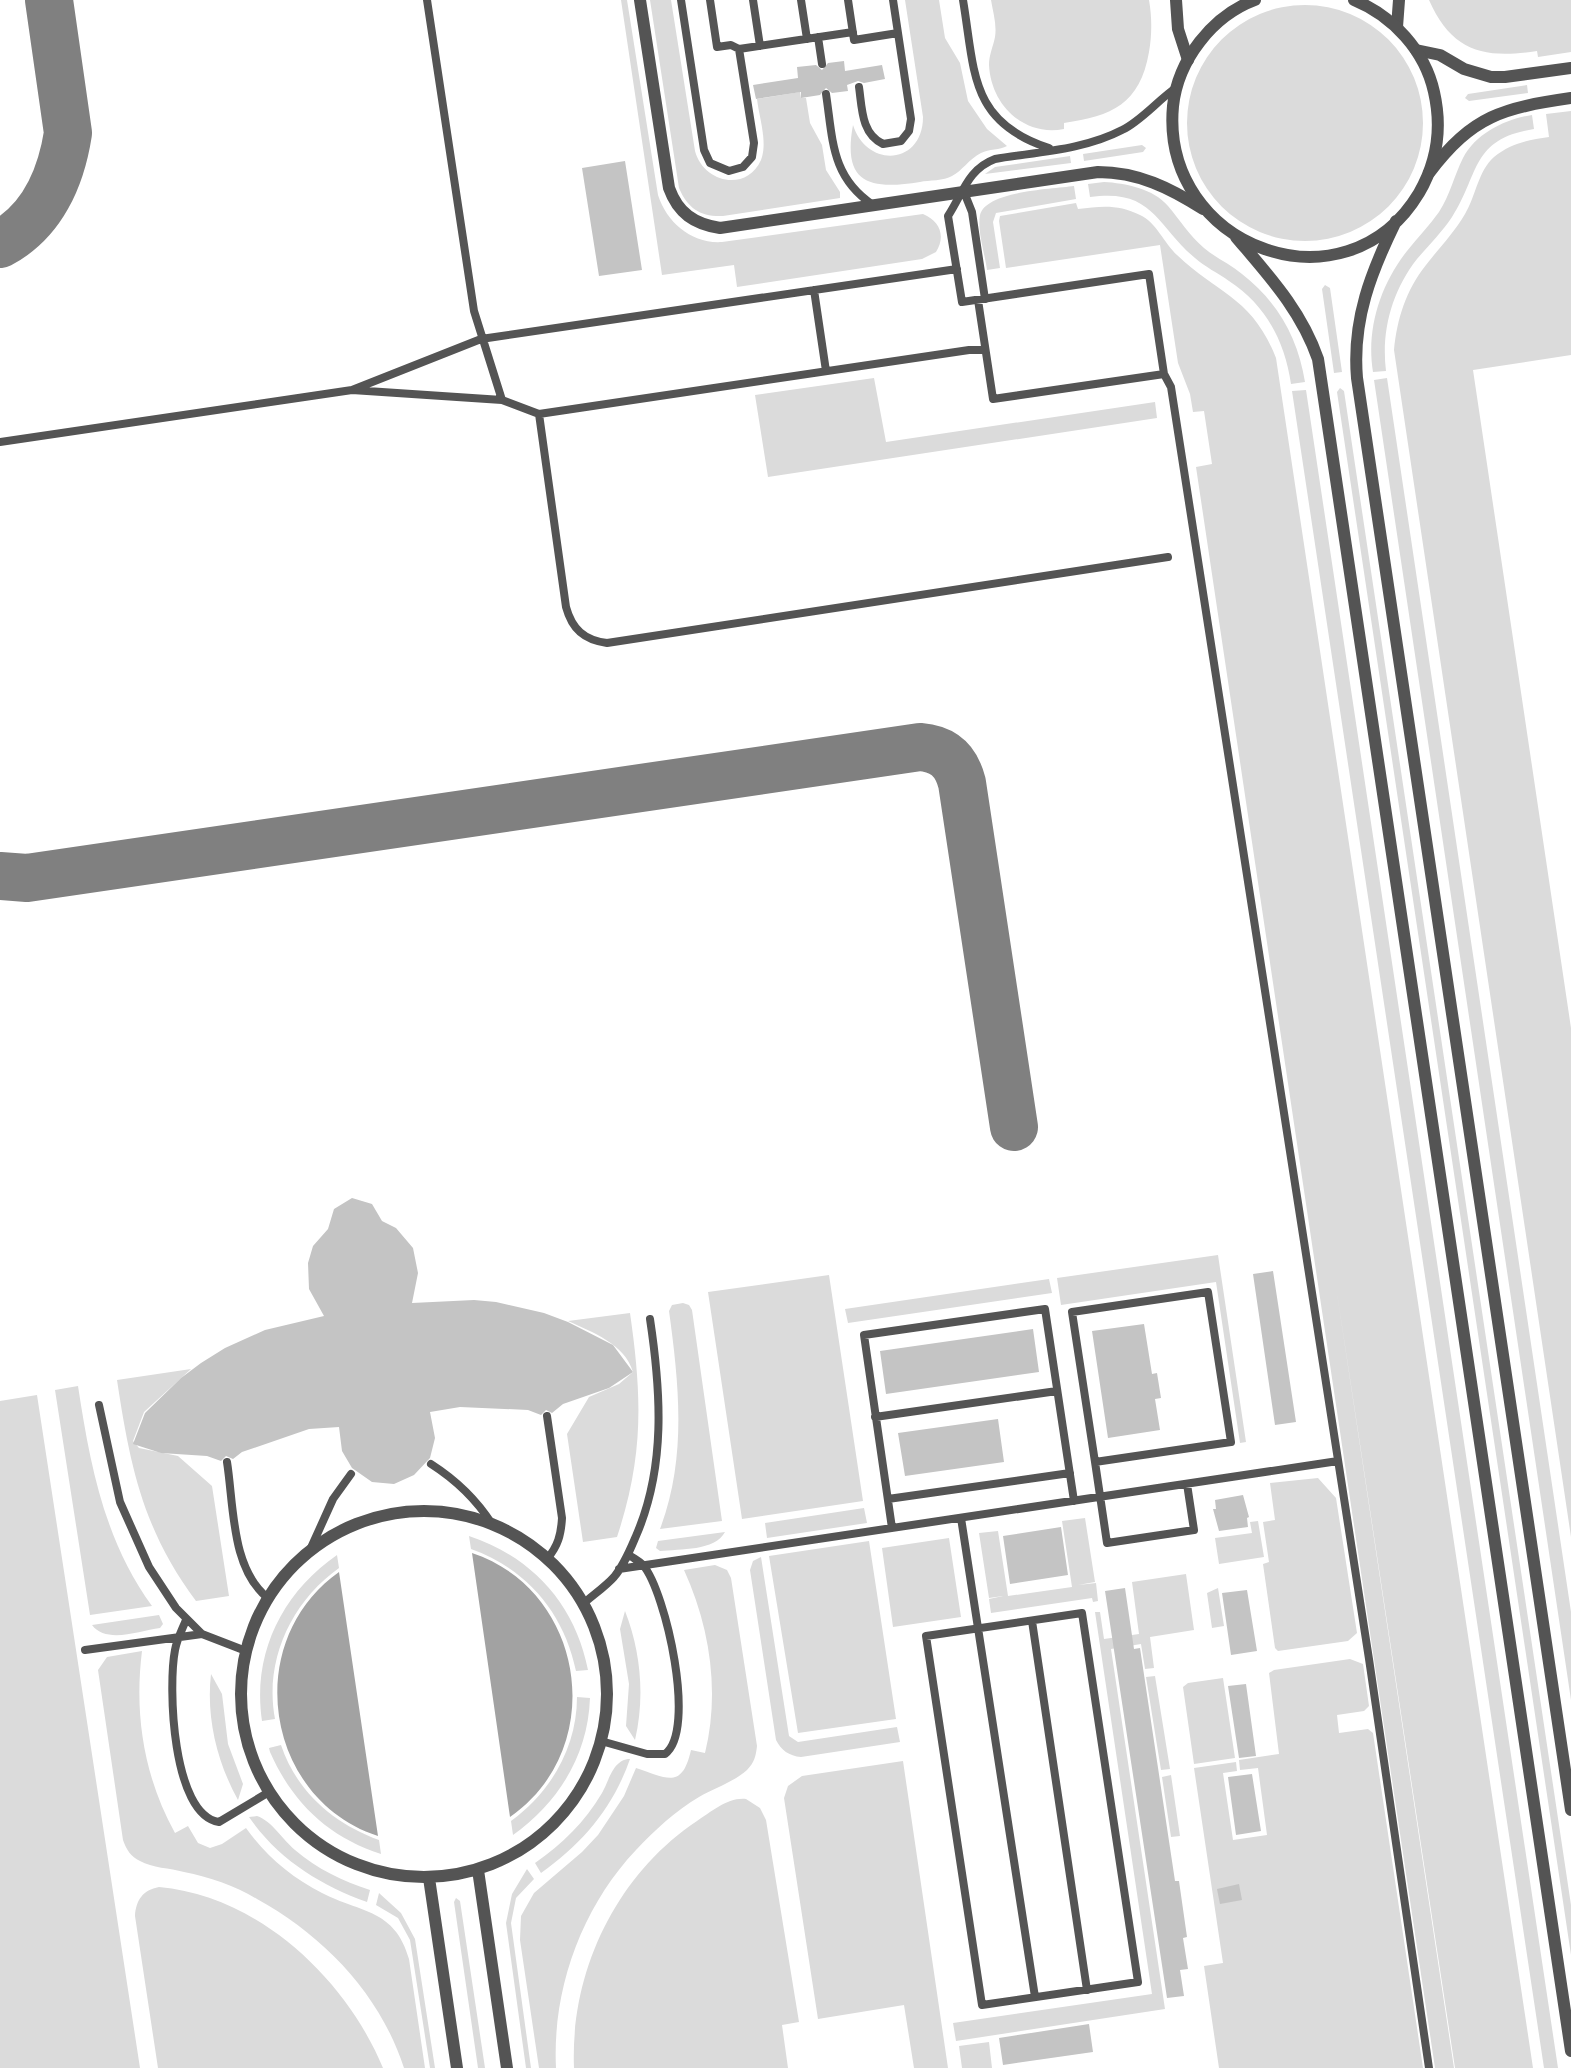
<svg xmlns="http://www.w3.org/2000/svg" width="1571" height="2068" viewBox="0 0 1571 2068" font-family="Rubik,sans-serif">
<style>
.green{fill:#dbdbdb}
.water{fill:#a2a2a2}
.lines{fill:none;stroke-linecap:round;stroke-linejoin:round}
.taxiway{stroke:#808080;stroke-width:48}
.building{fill:#c4c4c4}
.service{stroke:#545454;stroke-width:8}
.minor{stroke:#545454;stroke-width:12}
.tertiary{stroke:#545454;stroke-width:12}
</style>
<rect width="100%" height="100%" fill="#fff"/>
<path class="green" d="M621,0H627L658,195C667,223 692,244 722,242L923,214C940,221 946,236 936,252L922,259L737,287L734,265L662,275Z
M650,0H671L695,151C703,182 746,193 761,160C768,142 759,117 757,99L800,92L801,98H806L810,123L822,145L826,170L840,192V198L723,216C701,217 688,209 679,188Z
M905,0H939L945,38L960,63L968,101L987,129L1007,146C1000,150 989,149 981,153C969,159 962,171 952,176C944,181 929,180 920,182C870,190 842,184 853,125C867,169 923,165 923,117Z
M991,0H1149C1152,17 1152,35 1149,52C1140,104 1112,116 1064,123V129C1024,137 991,105 989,65C989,55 993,47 995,37C997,25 993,12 991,0Z
M1429,0H1571V52L1538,57L1537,51C1484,59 1452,52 1429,0Z
M1187 123a118 118 0 1 1 236 0a118 118 0 1 1-236 0Z
M1527,85L1528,93L1469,101L1465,98L1468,94Z
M1571,111V355L1473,370L1571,1028V1537L1394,350C1397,319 1406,290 1426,265C1439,248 1454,233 1465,214C1476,196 1478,171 1494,157C1511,143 1528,140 1549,137L1546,114Z
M1532,115L1534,129C1470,139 1480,174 1452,217C1442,232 1429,245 1417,259C1392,291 1381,331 1386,371L1373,372C1366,330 1380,285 1407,251C1417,238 1429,226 1439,212C1450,195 1454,176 1463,158C1476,133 1506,119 1532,115Z
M1142,145L1146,148L1143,152L1084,161L1083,154Z
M1070,156L1071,163L985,174L995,167Z
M1104,182C1125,183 1154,189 1168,206C1180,220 1189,235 1204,248C1216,258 1230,264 1242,274C1278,302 1298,338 1305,382L1291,384C1285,342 1266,305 1229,281C1218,273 1205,267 1195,258C1156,225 1153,188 1090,197L1088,184Z
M1074,186L1076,199L996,213L993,222L1000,268L987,270C985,254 977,231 980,215C986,191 1052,189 1074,186Z
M1076,203L1078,209C1101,206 1119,204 1140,215C1156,222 1164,243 1177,255C1219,295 1252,297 1276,358L1533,2068H1455L1335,1280L1454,2068H1435L1196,467L1212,464L1204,411L1193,412L1190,394L1178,363L1160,245L1006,268L999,221L1000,216Z
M1325,285L1330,288L1342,372L1334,373L1322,289Z
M874,378L886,442L1155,402L1157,418L768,477L755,395Z
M1387,378L1571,1612V1700L1374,380Z
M1340,388L1344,391L1571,1905V1955L1337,392Z
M1306,390L1558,2068H1544L1292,391Z
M1218,1255L1246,1442L1240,1443L1216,1282L1061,1305L1057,1278Z
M829,1275L863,1501L742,1519L708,1292Z
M1049,1279L1052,1293L848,1323L845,1309Z
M683,1303L689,1305L692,1310L722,1521L660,1529C687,1458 679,1384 669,1311L672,1305Z
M630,1313C642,1397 644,1455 617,1537L583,1542L567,1434L589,1397L619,1384L633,1372C625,1344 592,1332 568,1321Z
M191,1369L144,1412L133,1441L139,1448L178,1456L212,1486L229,1596L196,1601C143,1530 130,1466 117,1380Z
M78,1386C90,1464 104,1540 152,1606L90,1615L55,1390Z
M37,1395L140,2068H0V1401Z
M1318,1478L1336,1498L1357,1633L1348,1641L1278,1651L1275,1648L1263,1564L1269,1562L1263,1522L1275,1520L1270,1483Z
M864,1508L867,1523L767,1538L765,1523Z
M1085,1518L1095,1582L1078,1585L1096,1583L1098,1601L1093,1602L1092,1598L991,1613L989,1599L1003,1596L989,1598L979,1533L998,1531L1008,1596L1072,1587L1062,1521Z
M1258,1521L1264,1557L1219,1564L1215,1538L1252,1533L1250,1522Z
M725,1532C715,1551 680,1549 660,1551L656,1548L658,1541Z
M469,1536C532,1557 575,1604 588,1670L576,1671C564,1613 527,1569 471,1549Z
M949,1538L961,1617L893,1627L882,1548Z
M869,1541L896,1719L798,1733L769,1556Z
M337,1555L339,1568C291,1602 264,1661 275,1719L262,1721C252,1654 282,1593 337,1555Z
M761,1557L789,1736L798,1742L897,1727L900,1742L801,1757C789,1756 781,1750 776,1740L750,1570L753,1561Z
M715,1565L727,1570L731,1578L757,1746C756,1756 754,1763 747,1770C734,1782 714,1788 699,1797C675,1811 655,1830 636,1850C582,1907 552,1989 556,2068H539L520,1940L521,1916L534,1893L582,1852L598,1835L624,1796L636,1768C667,1778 682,1790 691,1750L705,1753C720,1692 710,1627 684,1570Z
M1186,1574L1194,1630L1150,1637L1154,1668L1145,1669L1141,1644L1111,1649L1165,2009L956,2041L953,2023L1152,1994L1095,1612H1100L1104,1639L1139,1634L1132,1582Z
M1218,1588L1224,1626L1212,1628L1207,1593Z
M625,1611C641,1652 645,1697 635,1740L626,1726L629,1684L620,1629Z
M159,1615L163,1624L160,1628C139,1631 106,1644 92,1625Z
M142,1651C134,1715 144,1777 175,1833L188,1826L198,1843L210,1848L222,1844L246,1828C265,1855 292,1878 322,1893C361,1913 395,1909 409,1959L425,2068H404C380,1994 324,1936 257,1899C235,1886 210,1877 184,1872C170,1868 152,1868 140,1861C131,1857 126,1849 123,1840L98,1670L107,1657Z
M1350,1659L1363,1664L1369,1706L1364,1711L1337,1715L1339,1733L1368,1729L1373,1733L1423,2068H1219L1204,1966L1223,1963L1194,1768L1236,1762L1237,1771L1223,1773L1233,1840L1267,1835L1258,1768L1240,1770L1239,1760L1279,1754L1269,1673L1274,1670Z
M211,1674L222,1694L228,1744L243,1784L238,1800C217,1762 206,1717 211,1674Z
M1155,1676L1170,1769L1161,1770L1146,1677Z
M1223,1678L1235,1758L1194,1764L1183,1687L1188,1683Z
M577,1697L590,1698C588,1755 559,1802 513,1835L511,1821C551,1792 577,1747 577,1697Z
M281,1745C296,1791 334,1824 379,1840L381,1854C328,1837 292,1802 270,1752L269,1748Z
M630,1759C613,1808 582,1844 541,1873L535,1863C562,1844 585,1822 602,1793C609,1781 613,1759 630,1759Z
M903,1761L948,2068H914L904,2005L818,2019L784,1798L788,1786L802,1776Z
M1171,1775L1180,1836L1171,1837L1162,1777Z
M746,1799L760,1808L766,1820L799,2022L782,2025L788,2068H574C570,1972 616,1875 697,1821C711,1812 728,1797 746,1799Z
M257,1816C272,1821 283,1840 295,1850C317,1869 343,1881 370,1890L367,1902C320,1885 278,1859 249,1817Z
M527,1869L534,1879L516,1898L511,1923L531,2068H526L506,1923L512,1894Z
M159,1887C259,1896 346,1979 383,2068H158L135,1916C136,1900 143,1890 159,1887Z
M379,1893L401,1913L415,1939L435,2068H430L410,1940L398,1918L376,1905Z
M456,1898L460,1901L485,2068H478L454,1902Z
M989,2042L992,2068H962L959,2046Z"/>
<path class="water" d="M472,1553C586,1591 609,1748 510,1817Z
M339,1572L378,1836C264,1799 241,1641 339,1572Z"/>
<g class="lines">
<path class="taxiway" d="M0,244C42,222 61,178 68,133L49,0
M0,876L27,878L920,747C943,749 956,760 962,783L1014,1127"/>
</g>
<path class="building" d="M844,61L845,71L882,65L885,79L864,83L858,81L847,85L848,91L832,93L826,88L820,95L801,98V92L756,99L753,85L798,78L797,67L816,65L822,70L828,63Z
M625,161L642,270L599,276L582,168Z
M352,1198L372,1204L382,1221L396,1228L413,1248L418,1273L412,1303L474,1300L496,1302L544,1313L568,1322L613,1345L633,1372L609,1388L563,1404L552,1413L546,1410L541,1415L528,1410L460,1407L430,1412L435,1438L430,1458L414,1475L394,1484L372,1482L352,1468L342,1451L339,1427L309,1429L242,1452L233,1459L226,1456L221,1461L207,1456L161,1453L133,1444L145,1413L181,1378L201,1363L225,1348L265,1330L324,1316L309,1289L308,1263L313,1246L328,1229L334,1209Z
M1273,1271L1296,1422L1275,1425L1253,1274Z
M1144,1324L1152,1374L1157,1373L1161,1398L1155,1399L1160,1430L1108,1438L1092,1331Z
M1033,1329L1039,1372L886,1394L880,1351Z
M998,1419L1004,1462L905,1476L898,1433Z
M1243,1495L1249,1517L1247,1518L1248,1527L1219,1531L1213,1509H1216L1215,1500Z
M1061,1527L1068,1575L1010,1584L1003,1536Z
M1125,1588L1134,1649L1140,1648L1175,1881H1179L1187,1937L1183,1938L1188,1969L1180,1970L1184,1996L1167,1998L1105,1591Z
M1247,1590L1257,1651L1231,1655L1222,1593Z
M1246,1684L1256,1756L1239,1758L1228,1686Z
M1252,1774L1261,1831L1236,1835L1228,1777Z
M1239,1884L1242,1900L1220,1904L1217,1889Z
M1089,2024L1093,2052L1003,2065L999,2038Z"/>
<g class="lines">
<path class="service" d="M427,0L474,311L502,400
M681,0L704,150L710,163L729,171L743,167L752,157L754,143L739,49
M710,0L717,47L731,45L739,49L853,32
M753,0L760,46
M801,0L807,39
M848,0L854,40L898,33
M963,0C975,71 969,122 1049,148
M818,37L822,64
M859,87C862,107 861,134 883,144L901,141L909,131L911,119L893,0
M1177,87C1158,100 1141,121 1122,130C1084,150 1036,152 995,159C968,169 963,193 948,216L962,302L1149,274L1164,374L1171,387L1369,1659L1429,2068
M826,94C833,140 831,177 873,205
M964,192L972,212L985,299
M957,269L481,339L352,390L502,400L539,414L969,350H985
M814,290L826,371
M978,300L993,399L1164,374
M539,414L566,607C572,629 584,640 607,643L1168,557
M0,442L352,390
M1208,1292L1231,1442L1095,1462L1072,1312Z
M99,1405L120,1502L149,1567L176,1608L202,1634L246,1651
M547,1416L562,1518C561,1535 558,1546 547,1559
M875,1417L1057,1391
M227,1462C234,1506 231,1569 268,1598
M1095,1462L1107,1543L1194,1530L1187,1484
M431,1464C456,1480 476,1499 492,1524
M888,1499L1070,1473
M961,1518L1035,1997
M892,1528L864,1335L1045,1309L1074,1501
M310,1550L333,1499L351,1474
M619,1569L1338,1461
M583,1604C593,1595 605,1587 614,1577C624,1565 630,1550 636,1536C666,1467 661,1392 650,1319
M1082,1613L1138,1982L982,2005L926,1636Z
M186,1620C182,1630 177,1639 175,1650C168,1686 172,1815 219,1822L269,1792
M1032,1621L1087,1990
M85,1650L202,1634
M601,1741L647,1754H665C697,1731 666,1592 643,1565C639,1561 633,1558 628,1554"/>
<path class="minor" d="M640,0L669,188C678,213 694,224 720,228L1098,172C1138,172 1170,188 1203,209
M1176,0L1178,29L1188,60
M1397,27L1399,0
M1416,50L1440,55L1464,69L1491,77H1505L1571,68
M1429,173C1473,115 1503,108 1571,98
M241 1694a183 183 0 1 1 366 0a183 183 0 1 1-366 0Z
M478,1870L507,2068
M429,1878L457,2068"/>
<path class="tertiary" d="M1255,0C1212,16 1178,60 1173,106C1160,247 1345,316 1419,193C1437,162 1442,127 1434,92C1425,51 1393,16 1354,0
M1396,221C1371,272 1352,320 1357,378L1571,1810
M1236,237C1269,276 1301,310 1318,359L1571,2051"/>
</g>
</svg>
